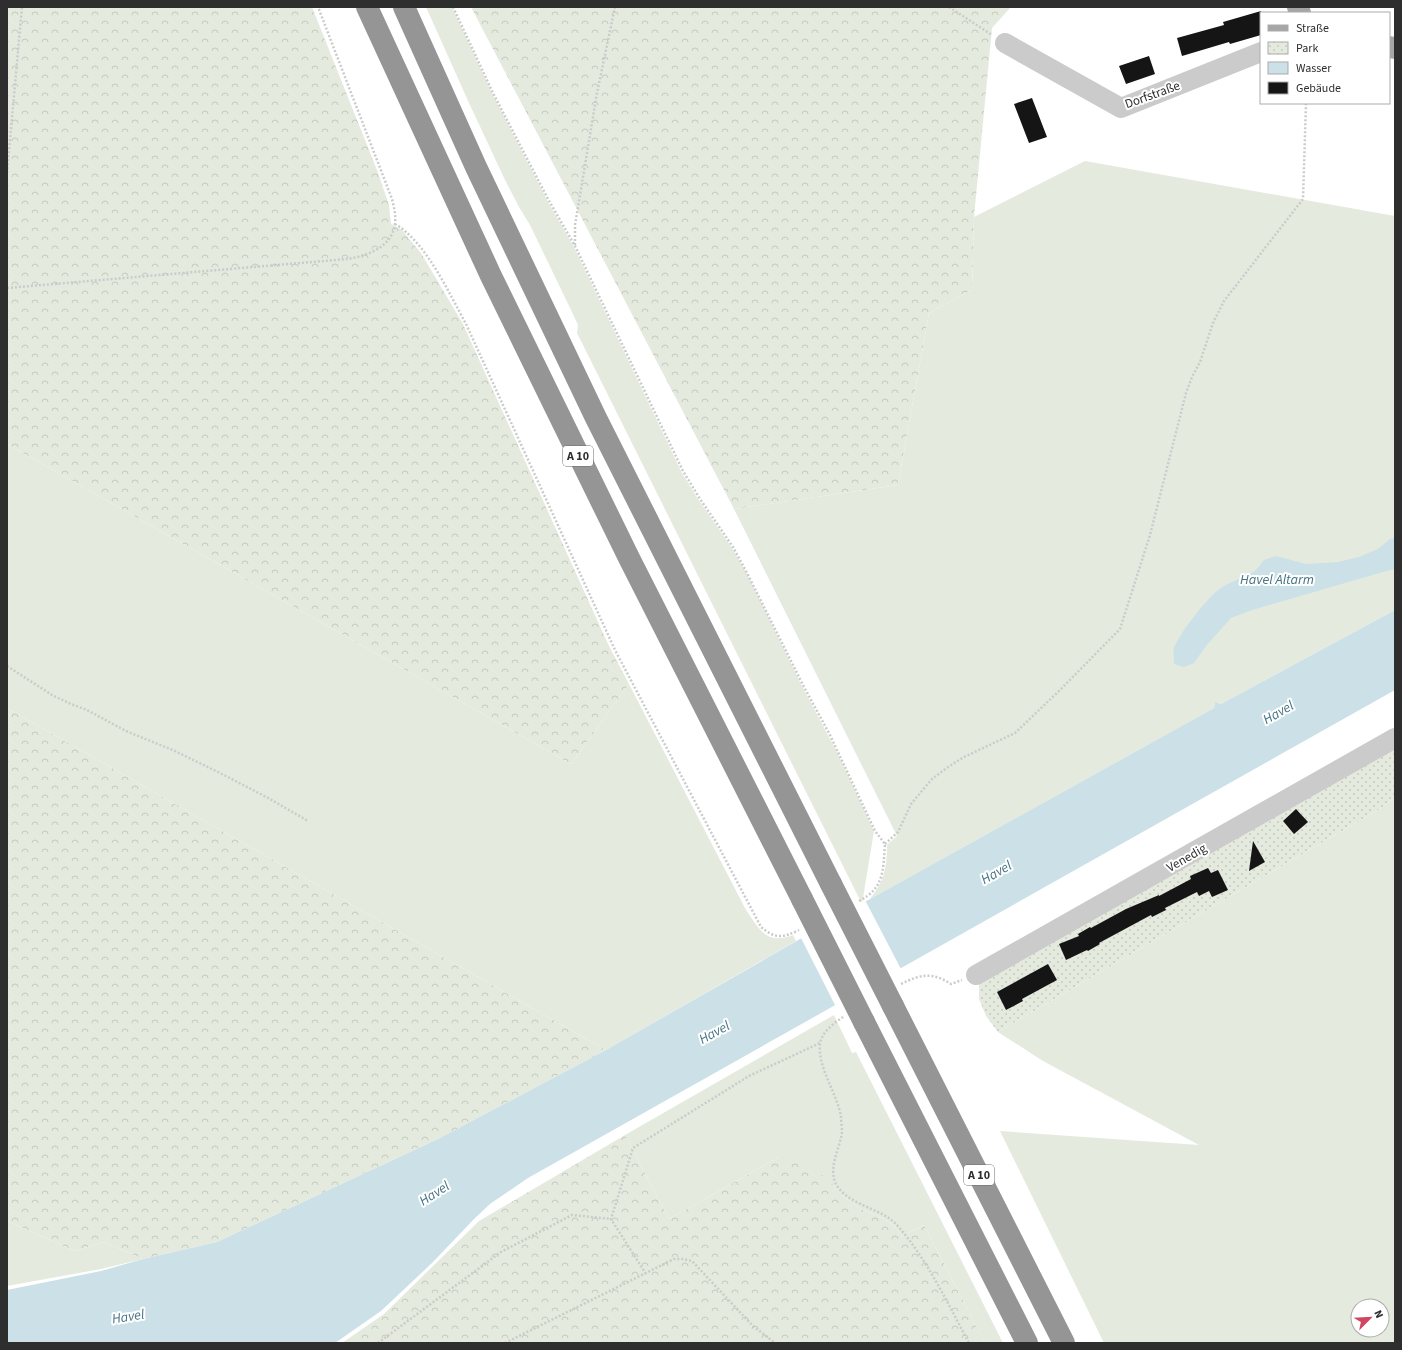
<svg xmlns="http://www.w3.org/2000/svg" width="1402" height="1350" viewBox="0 0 1402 1350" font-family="'Source Sans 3',sans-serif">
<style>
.green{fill:#e5eade;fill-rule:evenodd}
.forest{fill:url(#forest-crowns)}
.park{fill:url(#park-dots)}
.water{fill:#cce0e7}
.pier{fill:#fff}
.building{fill:#151515}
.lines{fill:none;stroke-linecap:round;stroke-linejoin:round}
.path{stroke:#cbcbcb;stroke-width:2.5;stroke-dasharray:2 2;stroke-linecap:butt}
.minor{stroke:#cbcbcb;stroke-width:20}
.major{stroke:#a6a6a6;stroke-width:22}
.highway{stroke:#959595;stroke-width:22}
.highway-bridge{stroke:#959595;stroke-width:22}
.labels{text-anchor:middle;stroke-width:4;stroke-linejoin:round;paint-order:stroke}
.shield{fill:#fff;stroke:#6d6d6d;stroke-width:1}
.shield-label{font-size:12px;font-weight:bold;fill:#2e2e2e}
.street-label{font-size:13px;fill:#2e2e2e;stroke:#fff}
.water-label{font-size:14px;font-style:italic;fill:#467486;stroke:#fff}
</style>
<defs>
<pattern id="forest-crowns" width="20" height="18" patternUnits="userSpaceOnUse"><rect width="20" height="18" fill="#e5eade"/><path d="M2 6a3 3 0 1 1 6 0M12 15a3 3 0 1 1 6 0" fill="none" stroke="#c5c9bf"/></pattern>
<pattern id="park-dots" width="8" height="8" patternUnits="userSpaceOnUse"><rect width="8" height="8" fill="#e5eade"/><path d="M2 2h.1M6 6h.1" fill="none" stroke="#c5c9bf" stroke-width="1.8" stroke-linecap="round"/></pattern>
</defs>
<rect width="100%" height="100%" fill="#fff"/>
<path class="green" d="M426,7H452L492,93L547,200L574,247L682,473L698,499L732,548L747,574L803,688L838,754L874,831L862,904L577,333L578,325L571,310L530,225L519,207L505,180L469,103Z
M1085,161L1395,216V610L1221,704L1215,702L1214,708L870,899C884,882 887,867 887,845L897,836L734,509L898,485L929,313L972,290L974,217Z
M7,444L571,764L629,684L746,910C760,930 766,945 793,935L796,941L606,1050L7,708Z
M1395,797V1343H1104L1000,1131L1199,1145L1043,1061L998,1032L1383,807ZM1358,1306H1382V1330H1358Z
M834,1015L852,1053L856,1052L1003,1343H985L924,1225L902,1236L894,1226L883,1218L863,1210L844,1197L831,1182L779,1157L669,1219L625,1135Z
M7,1221L75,1251L104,1242L143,1259L101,1269L7,1286Z"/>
<path class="forest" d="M7,7H312L377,170L389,205L391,224L402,230L421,253L463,324L609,646L629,684L571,764L7,444Z
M471,7H1011L992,28L974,217L972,290L929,313L898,485L734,509Z
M7,708L606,1050L438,1139L217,1242L143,1259L104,1242L75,1251L7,1221Z
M625,1135L669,1219L779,1157L804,1163L816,1170L831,1182L844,1197L863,1210L883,1218L894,1226L902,1236L924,1225L985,1343H342L384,1314L479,1221Z"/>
<path class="park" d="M1395,743V797L1383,807L998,1032L986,1016L979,999V982Z"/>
<path class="water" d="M1395,538V569L1383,572L1252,610L1231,618L1206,646L1194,663L1184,667L1174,664C1174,659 1173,653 1174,648C1179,634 1210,593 1224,586C1242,576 1251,579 1264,560L1276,556L1306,564L1338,562L1359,557L1378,549L1390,539Z
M1395,610V690L528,1178L490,1204L475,1218L432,1263L381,1311L335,1343H7V1290L101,1271L143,1259L217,1242L438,1139L606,1050L870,899L1214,708L1215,702L1221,704Z"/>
<path class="pier" d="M865,900L902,971L836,1007L800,936Z"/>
<path class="building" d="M1261,11V35L1230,44L1229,42L1182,56L1177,38L1224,25L1223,22Z
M1149,56L1155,74L1126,84L1119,66Z
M1032,98L1047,137L1029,143L1014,104Z
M1296,809L1308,822L1294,834L1283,821Z
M1253,841L1265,862L1249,871Z
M1208,868L1211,873L1218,870L1228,890L1212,897L1209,891L1199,896L1197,892L1165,908L1166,910L1152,917L1151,915L1099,943L1100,944L1088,951L1087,950L1066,960L1059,944L1079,936L1078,934L1090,927L1091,928L1126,909L1159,895V896L1191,879L1190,876Z
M1048,964L1057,980L1022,999L1023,1001L1006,1010L997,992Z"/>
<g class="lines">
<path class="path" d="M453,7L493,93L548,199L575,246L683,471L700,499L733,547L747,573L804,687L830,735L875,831L885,844C883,869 885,888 859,901
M949,7L992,35
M7,173L22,7
M395,224C426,242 449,293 466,324L615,650L761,927C775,939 783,938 799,930
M575,245V225L597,93L615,7
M7,288L347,259C367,256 393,247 395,223C396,215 394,207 392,199L318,7
M7,666L52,695L71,704L87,710L126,731L175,751L226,776L270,799L308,821
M885,844L898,832L911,804L932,779L948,767L964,757L1015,733L1059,691L1120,629L1150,535L1186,393L1192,377L1200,362L1213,323L1224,301L1303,199L1306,103
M901,984C921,974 932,972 951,984L962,980
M843,1017C834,1023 821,1033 820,1044C818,1070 837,1092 841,1117C841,1121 842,1127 842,1132C840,1149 829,1164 835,1182C844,1204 881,1208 896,1224C926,1257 948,1304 969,1343
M646,1274L611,1219L633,1148L749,1076L820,1043
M378,1343L501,1252L572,1215L611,1219
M505,1343L674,1259H683L692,1261L753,1326L775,1343"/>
<path class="minor" d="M1005,43L1121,108L1261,52
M976,975L1395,738"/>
<path class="major" d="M1298,7L1300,13
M1389,47L1395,48"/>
<path class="highway" d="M367,7L491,276L629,558L802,899
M404,7L476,167L596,418L831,884
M893,1006L1064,1343
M864,1022L1027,1343"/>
<path class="highway-bridge" d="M831,884L893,1006
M802,899L864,1022"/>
</g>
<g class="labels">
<g class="shield">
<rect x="563" y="446" width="30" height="20" rx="3"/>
<rect x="964" y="1165" width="30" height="20" rx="3"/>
</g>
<g class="shield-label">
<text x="578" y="460">A 10</text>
<text x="979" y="1179">A 10</text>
</g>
<g class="street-label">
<text transform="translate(1152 94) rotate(-20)" y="5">Dorfstraße</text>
<text transform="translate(1186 857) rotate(-30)" y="5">Venedig</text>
</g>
<g class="water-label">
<text x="1277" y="584">Havel Altarm</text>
<text transform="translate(1278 712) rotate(-30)" y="5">Havel</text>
<text transform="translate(996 872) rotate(-30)" y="5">Havel</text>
<text transform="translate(714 1032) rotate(-29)" y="5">Havel</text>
<text transform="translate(434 1193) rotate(-33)" y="5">Havel</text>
<text transform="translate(128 1316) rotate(-9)" y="5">Havel</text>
</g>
</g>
<rect width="1402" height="1350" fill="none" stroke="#2e2e2e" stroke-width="16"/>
<rect x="1260" y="12" width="130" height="92" fill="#ffffff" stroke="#ababab"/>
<rect x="1268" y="25" width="20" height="6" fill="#a6a6a6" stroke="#ababab"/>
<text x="1296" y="32" font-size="12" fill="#2e2e2e">Straße</text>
<rect x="1268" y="42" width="20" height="12" fill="url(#park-dots)" stroke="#ababab"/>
<text x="1296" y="52" font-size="12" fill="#2e2e2e">Park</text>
<rect x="1268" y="62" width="20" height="12" fill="#cce0e7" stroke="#ababab"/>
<text x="1296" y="72" font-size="12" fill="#2e2e2e">Wasser</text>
<rect x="1268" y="82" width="20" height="12" fill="#151515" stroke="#ababab"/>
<text x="1296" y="92" font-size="12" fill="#2e2e2e">Gebäude</text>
<g transform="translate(1370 1318) rotate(66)"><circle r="19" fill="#ffffff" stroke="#ababab"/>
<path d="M0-3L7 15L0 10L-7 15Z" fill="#d0465e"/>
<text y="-6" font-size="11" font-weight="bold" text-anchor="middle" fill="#2e2e2e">N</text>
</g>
</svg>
